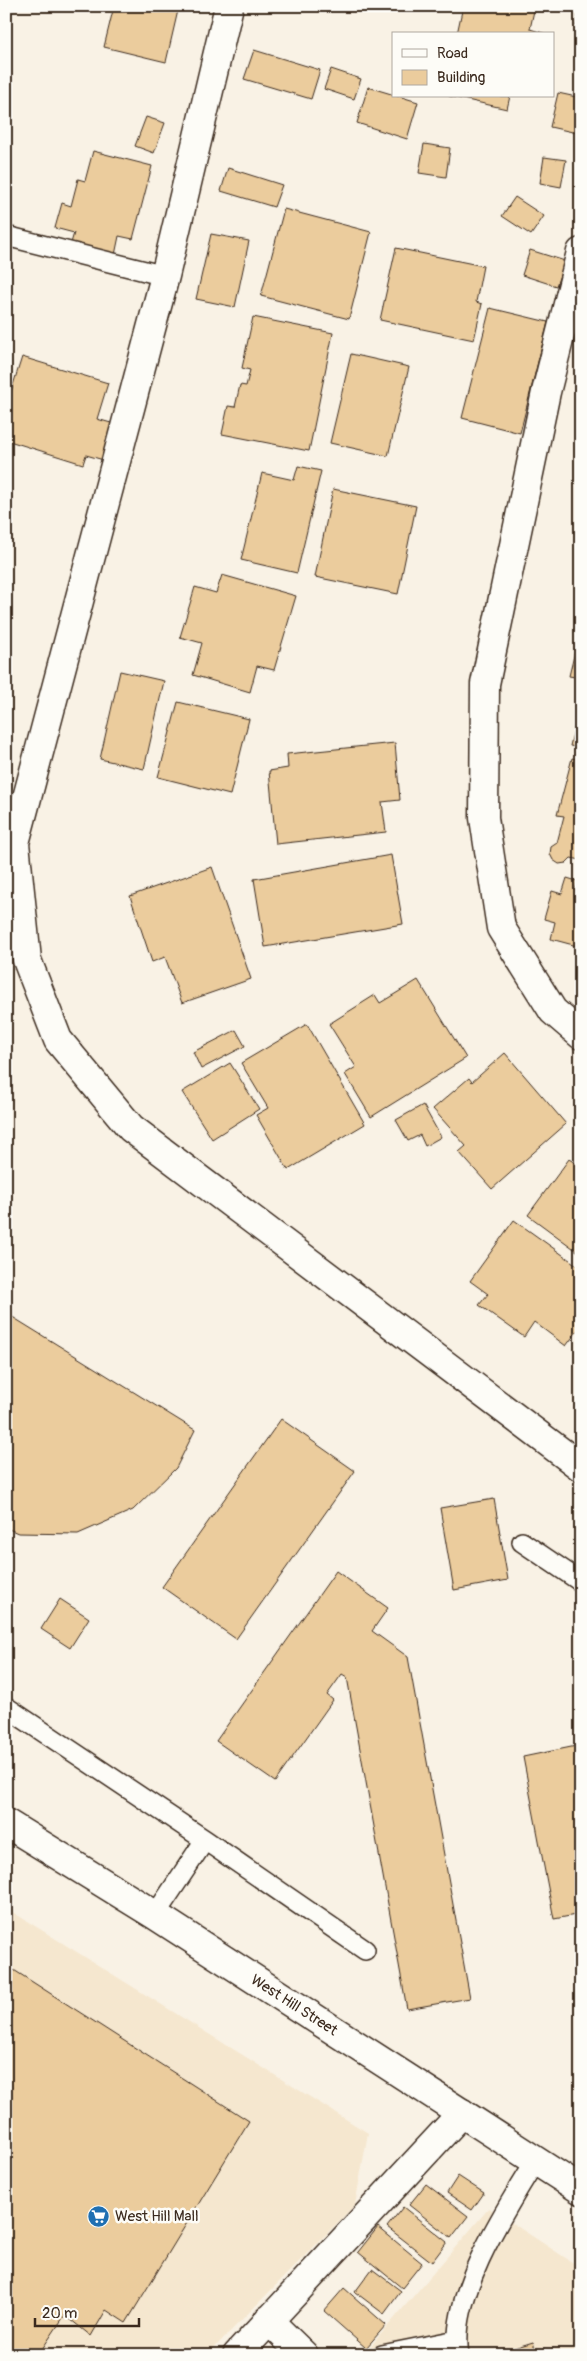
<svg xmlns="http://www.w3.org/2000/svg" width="587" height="2361" viewBox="0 0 587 2361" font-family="Pangolin,sans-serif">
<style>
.built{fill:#f5e7cf}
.building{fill:#ebcc9d;stroke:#3b2a1e}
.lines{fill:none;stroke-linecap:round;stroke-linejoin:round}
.service-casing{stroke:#3b2a1e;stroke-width:22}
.minor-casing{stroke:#3b2a1e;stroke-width:31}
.service{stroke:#fdfcf7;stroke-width:19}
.minor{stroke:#fdfcf7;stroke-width:28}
.labels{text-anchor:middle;stroke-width:5;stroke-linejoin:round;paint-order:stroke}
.street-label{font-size:15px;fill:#3b2a1e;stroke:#fdfcf7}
.poi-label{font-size:15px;fill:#3b2a1e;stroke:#fdfcf7;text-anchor:start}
</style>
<rect width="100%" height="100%" fill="#f9f2e5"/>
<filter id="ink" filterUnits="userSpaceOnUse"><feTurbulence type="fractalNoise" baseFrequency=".02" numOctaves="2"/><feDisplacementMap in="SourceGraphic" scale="10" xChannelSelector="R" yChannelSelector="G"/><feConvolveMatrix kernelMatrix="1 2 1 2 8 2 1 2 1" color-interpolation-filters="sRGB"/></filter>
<g filter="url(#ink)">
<path class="built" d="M6,1908L368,2133L355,2205L207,2355H6Z
M489,2208L581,2268V2355H363Z"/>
<path class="building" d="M114,6H179L166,62L104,47Z
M463,6H535L530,29L546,34H457Z
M580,6H581V27L576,26Z
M254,50L320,70L311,99L244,79Z
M331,69L361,79L354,99L324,89Z
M368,87L418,102L407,139L357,123Z
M558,93L581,98V118L577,133L550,127Z
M449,96H510L507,109Z
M146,117L165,123L154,153L135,146Z
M424,144L450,148L446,177L419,173Z
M93,151L152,166L133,239L119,236L115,255L71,243L74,233L55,228L62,203L71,206L78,179L85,181Z
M544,157L566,160L561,187L540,183Z
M228,168L282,185L274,207L221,191Z
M515,197L544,216L531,235L502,216Z
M284,209L371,232L349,319L261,296Z
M211,234L249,241L235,307L196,299Z
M396,248L483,266L476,302L482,304L474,340L380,320Z
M530,250L565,261L556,286L522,275Z
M490,308L548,322L520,433L462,418Z
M253,317L333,333L309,451L222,434L228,406L235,407L240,385L246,386L250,370L242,368Z
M351,354L409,367L388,456L330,443Z
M22,357L108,383L97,419L118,425L107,461L86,455L83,464L6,440V407Z
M298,466L321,471L297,573L241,560L262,473L294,480Z
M333,489L416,506L398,594L315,577Z
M222,575L296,596L274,670L257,666L250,692L193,675L202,643L180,637L195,587L216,593Z
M579,635H581V678L569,676Z
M120,671L164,681L144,769L100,759Z
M581,699V748L570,746Z
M178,702L249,719L230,795L158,777Z
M395,743L400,800L382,802L386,832L276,844L269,771L288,768L287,754Z
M572,758L581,760V860L571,858L566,863L559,864L553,860L550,854L551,847L557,843L564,816L557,815Z
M391,855L403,924L265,947L254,879Z
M212,867L251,979L182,1003L165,957L152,962L130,896Z
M567,878L577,881L575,890L581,891V933L577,946L551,939L555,922L544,919L552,891L562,894Z
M418,980L466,1058L371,1117L345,1074L356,1067L329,1024L375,995L380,1003Z
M307,1024L365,1124L288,1170L256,1115L268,1108L241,1063Z
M236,1030L245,1046L201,1069L193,1052Z
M505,1053L566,1124L492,1189L459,1152L466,1146L433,1109L469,1078L472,1082Z
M230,1063L259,1109L212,1139L182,1092Z
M423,1105L441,1137L425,1146L420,1135L408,1141L396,1120Z
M569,1159L581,1167V1254L528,1215Z
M514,1220L581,1268V1326L566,1346L534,1322L524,1337L479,1305L488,1294L470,1281Z
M6,1313L195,1430L176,1468L133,1510L78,1534L18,1533L6,1528Z
M281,1419L355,1471L236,1639L162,1587Z
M494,1499L508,1580L454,1590L440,1508Z
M336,1571L388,1608L372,1631L408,1657L470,1998L407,2009L347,1677L342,1674L327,1695L333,1700L275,1782L216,1741Z
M60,1599L89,1618L70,1648L41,1629Z
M581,1745V1914L554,1919L523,1757Z
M6,1965L249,2121L126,2323L106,2310L91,2336L65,2315L38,2355H6Z
M458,2176L484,2193L472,2210L447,2193Z
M426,2184L468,2216L451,2238L409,2205Z
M403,2207L447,2242L432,2262L387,2227Z
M378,2227L422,2263L402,2288L358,2252Z
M372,2269L401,2291L384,2314L355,2292Z
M344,2288L386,2325L366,2348L324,2311Z
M533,2342L537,2355H516L514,2348Z"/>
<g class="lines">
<defs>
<path id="service" d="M6,236L165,276
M522,1542L581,1582
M6,1707L205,1840L365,1950
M155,1915L205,1840
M382,2355L457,2340
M459,2355C449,2296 505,2210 536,2160"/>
<g id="minor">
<path d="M229,6L165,276L15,843L27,960L58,1040L131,1128L581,1467"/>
<path d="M581,252L546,392L485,684L484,818L501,928L553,1011L581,1035"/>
<path id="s1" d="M6,1823L155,1915L581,2190"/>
<path d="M268,2320L304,2355"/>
<path d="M237,2355L462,2113"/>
</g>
</defs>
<use href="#service" class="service-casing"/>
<use href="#minor" class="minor-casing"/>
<use href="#service" class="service"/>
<use href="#minor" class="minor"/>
</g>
</g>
<defs>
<symbol id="supermarket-disc" viewBox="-11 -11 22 22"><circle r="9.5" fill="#1f6fb2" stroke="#fdfcf7"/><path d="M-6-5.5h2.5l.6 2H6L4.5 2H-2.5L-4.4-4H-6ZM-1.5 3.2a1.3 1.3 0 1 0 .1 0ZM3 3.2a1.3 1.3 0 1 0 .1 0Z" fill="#fff"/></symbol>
</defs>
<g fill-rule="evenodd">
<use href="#supermarket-disc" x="86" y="2204" width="25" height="25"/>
</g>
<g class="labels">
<g class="street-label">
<text dy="5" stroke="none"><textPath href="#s1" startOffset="341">West Hill Street</textPath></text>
</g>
<g class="poi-label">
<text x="115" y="2221">West Hill Mall</text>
</g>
</g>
<rect width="587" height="2361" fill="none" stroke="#fdfcf7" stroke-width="25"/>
<rect x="12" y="12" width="562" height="2336" fill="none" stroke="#3b2a1e" stroke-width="2" filter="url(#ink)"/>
<rect x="392" y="32" width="162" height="65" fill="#fdfcf7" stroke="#afa8a0"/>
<rect x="402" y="49" width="25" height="8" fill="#fdfcf7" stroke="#afa8a0"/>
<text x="437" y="58" font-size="15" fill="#3b2a1e">Road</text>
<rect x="402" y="70" width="25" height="15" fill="#ebcc9d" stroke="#afa8a0"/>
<text x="437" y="82" font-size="15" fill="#3b2a1e">Building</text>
<path d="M35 2318v8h104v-8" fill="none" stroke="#3b2a1e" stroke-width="2.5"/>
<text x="42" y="2318" font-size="15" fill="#3b2a1e" stroke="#fdfcf7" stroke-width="4" paint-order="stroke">20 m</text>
</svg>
